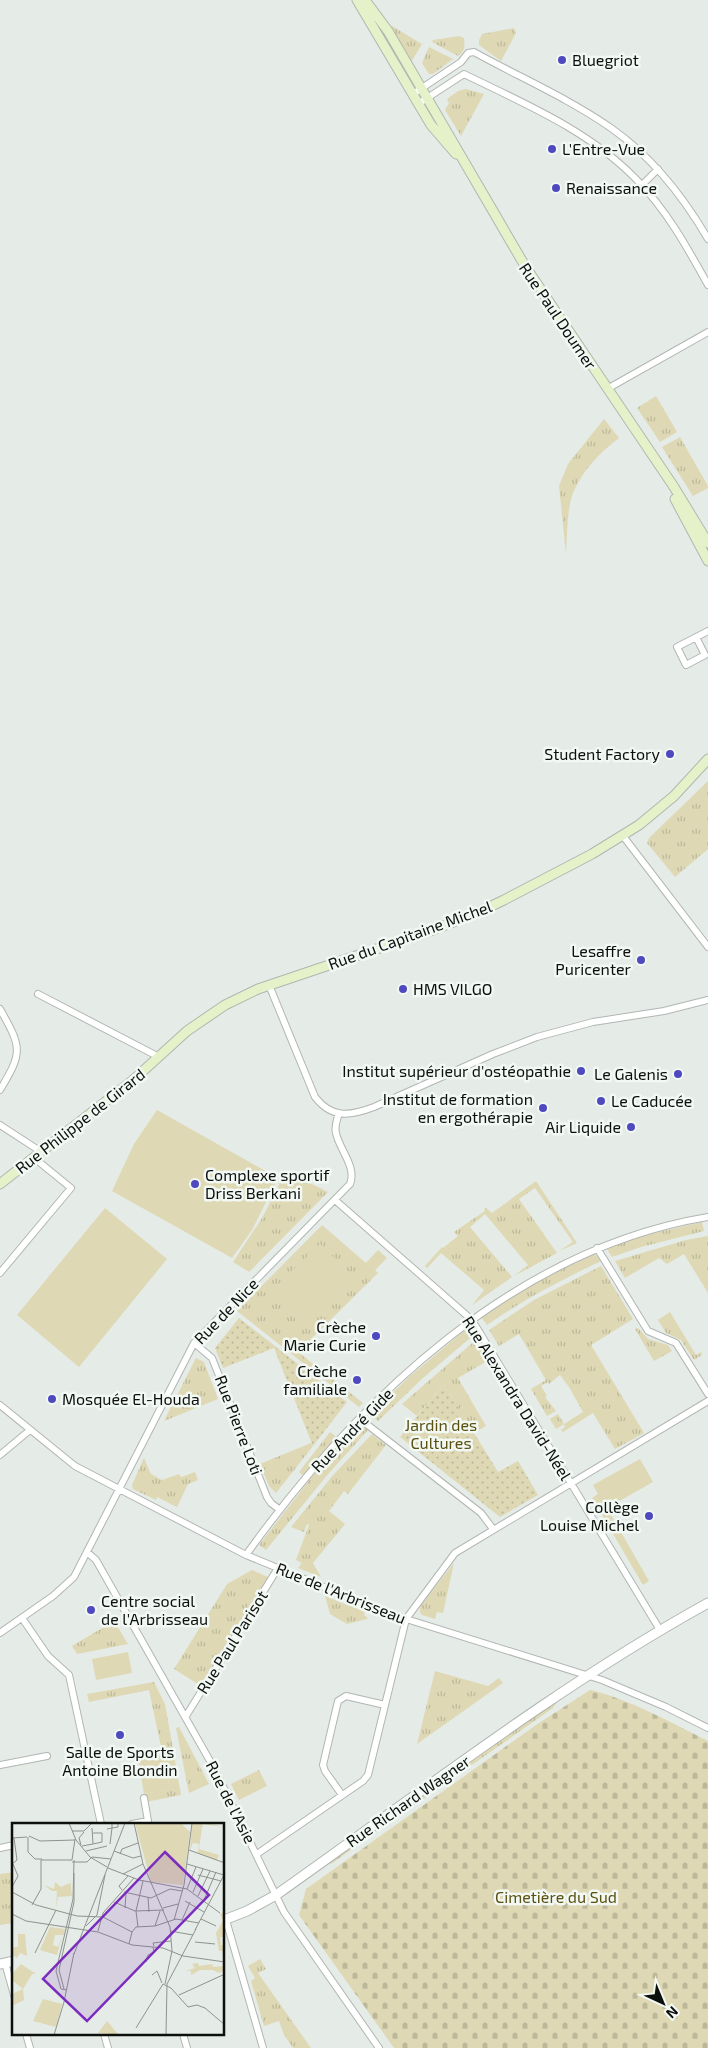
<svg xmlns="http://www.w3.org/2000/svg" width="708" height="2048" viewBox="0 0 708 2048" font-family="'Exo 2',sans-serif">
<style>
.grass{fill:url(#grass-tufts)}
.cemetery{fill:url(#cemetery-stones)}
.garden{fill:url(#garden-dots)}
.pitch{fill:#ded8b4}
.lines{fill:none;stroke-linecap:round;stroke-linejoin:round}
.minor-casing{stroke:#b1b6b2;stroke-width:8}
.tertiary-casing{stroke:#b1b6b2;stroke-width:11}
.secondary-casing{stroke:#b1b6b2;stroke-width:11}
.minor{stroke:#fff;stroke-width:6}
.tertiary{stroke:#fff;stroke-width:9}
.secondary{stroke:#e4f1c9;stroke-width:9}
.poi-dot{fill:#4e49bf;stroke:#f2f8f3;stroke-width:2}
.labels{text-anchor:middle;stroke-width:5;stroke-linejoin:round;paint-order:stroke}
.poi-label{font-size:16px;fill:#0d0f0d;stroke:#f2f8f3;text-anchor:end}
.street-label{font-size:16px;fill:#0d0f0d;stroke:#f2f8f3}
.park-label{font-size:16px;fill:#5a500f;stroke:#f2f8f3}
.inset-road{fill:none;stroke:#8f938f;stroke-width:1}
.view{fill:#7b2cbf;fill-opacity:0.15;stroke:#7b2cbf;stroke-width:2.5}
.inset-edge{fill:none;stroke:#0d0f0d;stroke-width:2.5}
</style>
<defs>
<pattern id="grass-tufts" width="24" height="20" patternUnits="userSpaceOnUse" patternTransform="scale(1.25)"><rect width="24" height="20" fill="#ded8b4"/><path d="M3 7l-1-3M5 7V3M7 7l1-3M15 17l-1-3M17 17v-4M19 17l1-3" fill="none" stroke="#bdb89a"/></pattern>
<pattern id="cemetery-stones" width="16" height="16" patternUnits="userSpaceOnUse" patternTransform="scale(1.25)"><rect width="16" height="16" fill="#ded8b4"/><path d="M2 7V4a2 2 0 0 1 4 0v3zM10 15v-3a2 2 0 0 1 4 0v3z" fill="#bdb89a"/></pattern>
<pattern id="garden-dots" width="8" height="8" patternUnits="userSpaceOnUse" patternTransform="scale(1.25)"><rect width="8" height="8" fill="#ded8b4"/><path d="M2 2h.1M6 6h.1" fill="none" stroke="#bdb89a" stroke-width="1.8" stroke-linecap="round"/></pattern>
</defs>
<rect width="100%" height="100%" fill="#e5ebe6"/>
<path class="grass" d="M392,26L422,44L410,64L389,28Z
M514,28L516,33L501,61L479,45V40L482,34Z
M459,36L464,38C465,46 465,51 458,56L432,42L433,40Z
M429,47L453,59L433,74H429L422,63Z
M466,89L484,94L461,136L445,110L449,103L447,99L458,91Z
M656,396L677,432L660,442L637,408Z
M604,419L619,438C598,454 579,474 571,499C567,516 567,536 566,554L559,486L568,464Z
M680,437L708,486V488L693,496L662,447Z
M708,781V849L675,877L647,843L649,838Z
M286,1171L328,1192L249,1272L233,1262L262,1218Z
M536,1181L577,1243L559,1251L573,1242L535,1188L519,1199L557,1253L514,1276L528,1265L485,1214L470,1227L512,1277L472,1305L484,1290L441,1253L427,1268L425,1266L442,1247L443,1248L458,1236L454,1232L485,1211L484,1209L486,1208L492,1213Z
M702,1222L704,1231L641,1247L612,1257L607,1249L633,1238Z
M322,1225L366,1263L378,1250L387,1258L375,1270L378,1273L298,1352L363,1403L359,1407L237,1311Z
M708,1236V1293L684,1254L667,1264L659,1258L625,1278L615,1261L686,1240Z
M595,1254L601,1261C561,1280 523,1300 487,1325L481,1317C517,1292 554,1271 595,1254Z
M601,1266L633,1319L591,1345L644,1433L615,1449L593,1413L563,1432L561,1430L565,1427L564,1424L556,1429L550,1419L558,1414L564,1424L583,1412L569,1387L560,1375L549,1384L548,1382L541,1386L547,1396L545,1397L556,1411L547,1416L531,1389L546,1380L519,1334L499,1346L489,1330L534,1300Z
M670,1312L696,1355L701,1352L702,1355L694,1360L681,1340L666,1333L658,1320Z
M638,1328L648,1339L668,1345L672,1351L654,1361L635,1329Z
M470,1329L476,1333L423,1378L378,1421L370,1415L409,1377L465,1330Z
M477,1339L489,1360L458,1378L486,1426L474,1433L444,1384L417,1416L402,1404Z
M196,1358L204,1362L218,1399L164,1421Z
M363,1426L369,1429L329,1473L266,1550L259,1545L322,1464L358,1427Z
M330,1432L338,1438L304,1476L299,1472Z
M372,1434L386,1445L348,1494L344,1491L329,1511L345,1524L313,1563L321,1577L298,1568L302,1563L296,1560L309,1525L307,1524L304,1532L291,1527L334,1474Z
M311,1443L313,1446L276,1493L269,1486L260,1464Z
M144,1458L151,1474L162,1480L179,1474L181,1477L195,1472L198,1480L188,1484L177,1507L157,1497L156,1500L133,1489L132,1485Z
M454,1563L443,1613L437,1612L435,1619L422,1615L420,1612V1606Z
M252,1570L268,1577L201,1686L174,1669L227,1584Z
M325,1596L365,1612L364,1615L368,1618L367,1619L347,1624L330,1614Z
M114,1621L128,1644L77,1654L72,1646Z
M435,1671L488,1686L499,1678L503,1683L417,1744Z
M154,1682L165,1704L181,1795L146,1802L144,1794L170,1789L149,1690L89,1702L87,1694Z
M555,1702H557L553,1708L331,1864L329,1862Z
M179,1727L209,1784L189,1793L176,1728Z
M259,1770L267,1786L239,1800L231,1784Z
M14,1872V1923L0,1925V1874Z
M260,1959L266,1969L258,1973L311,2048H293L284,2035L279,2021L264,2026L251,1981L255,1978L248,1966Z"/>
<path class="cemetery" d="M590,1690C629,1699 672,1723 708,1741V2048H394L299,1915L306,1889L536,1725Z"/>
<path class="garden" d="M239,1318L347,1402L313,1446L274,1348L223,1368L215,1348Z
M444,1384L498,1472L518,1461L538,1495L500,1517L400,1437Z"/>
<path class="pitch" d="M157,1110L278,1178L252,1230L232,1258L112,1191L134,1144Z
M105,1208L167,1259L79,1367L17,1315Z
M320,1244L354,1277L304,1327L269,1293Z
M640,1459L653,1482L607,1508L649,1581L643,1585L592,1498L598,1494L593,1485Z
M128,1652L132,1673L96,1680L92,1659Z
M163,1754L170,1789L144,1794L138,1759Z"/>
<g class="lines">
<defs>
<path id="minor" d="M413,94L461,62L468,53L474,52C519,77 568,98 611,128C651,156 683,196 708,239
M418,104L464,74C523,103 588,130 635,178C666,209 687,247 708,285
M642,185L658,169
M607,389L708,332
M696,637L705,655L686,665L677,647L708,631
M623,836L708,947
M269,985L315,1097C332,1119 350,1116 374,1107L493,1054L537,1037L593,1022L664,1011L708,1000
M38,994L159,1057
M0,1009C22,1048 23,1052 0,1090
M0,1125L40,1151
M335,1200L472,1320L660,1630
M597,1248L648,1331L676,1343L708,1394
M0,1273L71,1188L33,1157
M194,1343L212,1358L267,1497L271,1503L280,1510
M0,1405L75,1466L246,1555L387,1613L602,1680L666,1707L708,1728
M360,1419L481,1513L493,1529
M0,1455L30,1430
M87,1552L96,1560L214,1768L284,1912L379,2048
M246,1555C357,1400 514,1249 708,1217
M22,1618L48,1656L69,1675L101,1824
M0,1633L53,1596L74,1577L194,1343L350,1184C357,1167 339,1149 336,1133C334,1126 337,1120 339,1113
M186,1716L278,1568
M0,1765L47,1756
M342,1795L325,1771L323,1765L338,1701L346,1696L385,1705
M132,1824L148,1821L144,1798
M0,1848L14,1845
M257,1854L363,1781L368,1775L406,1619L455,1553L708,1401
M226,1920L263,2048
M5,1963L14,1995
M26,2034L30,2048
M104,2034L108,2048
M183,2034L187,2048"/>
<path id="tertiary" d="M224,1920L247,1911L276,1895C418,1795 556,1687 708,1603
M0,1964L14,1961"/>
<path id="secondary" d="M357,0L431,125L456,154
M365,0L388,31L525,266L674,487L708,543
M675,499L708,561
M0,1184L132,1081L187,1031L225,1005L258,989L433,930L479,912L504,900L592,854L639,825L674,796L708,759"/>
</defs>
<use href="#minor" class="minor-casing"/>
<use href="#tertiary" class="tertiary-casing"/>
<use href="#secondary" class="secondary-casing"/>
<use href="#minor" class="minor"/>
<use href="#tertiary" class="tertiary"/>
<use href="#secondary" class="secondary"/>
</g>
<g class="poi-dot">
<circle cx="562" cy="60" r="5"/>
<circle cx="552" cy="149" r="5"/>
<circle cx="556" cy="188" r="5"/>
<circle cx="670" cy="754" r="5"/>
<circle cx="641" cy="960" r="5"/>
<circle cx="403" cy="989" r="5"/>
<circle cx="581" cy="1071" r="5"/>
<circle cx="678" cy="1074" r="5"/>
<circle cx="601" cy="1101" r="5"/>
<circle cx="543" cy="1108" r="5"/>
<circle cx="631" cy="1127" r="5"/>
<circle cx="195" cy="1184" r="5"/>
<circle cx="376" cy="1336" r="5"/>
<circle cx="357" cy="1380" r="5"/>
<circle cx="52" cy="1399" r="5"/>
<circle cx="649" cy="1516" r="5"/>
<circle cx="91" cy="1610" r="5"/>
<circle cx="120" cy="1735" r="5"/>
</g>
<g class="labels">
<g class="poi-label">
<text x="572" y="66" text-anchor="start">Bluegriot</text>
<text x="562" y="155" text-anchor="start">L'Entre-Vue</text>
<text x="566" y="194" text-anchor="start">Renaissance</text>
<text x="660" y="760">Student Factory</text>
<text x="631" y="957">Lesaffre<tspan x="631" dy="18">Puricenter</tspan></text>
<text x="413" y="995" text-anchor="start">HMS VILGO</text>
<text x="571" y="1077">Institut supérieur d'ostéopathie</text>
<text x="668" y="1080">Le Galenis</text>
<text x="533" y="1105">Institut de formation<tspan x="533" dy="18">en ergothérapie</tspan></text>
<text x="611" y="1107" text-anchor="start">Le Caducée</text>
<text x="621" y="1133">Air Liquide</text>
<text x="205" y="1181" text-anchor="start">Complexe sportif<tspan x="205" dy="18">Driss Berkani</tspan></text>
<text x="366" y="1333">Crèche<tspan x="366" dy="18">Marie Curie</tspan></text>
<text x="347" y="1377">Crèche<tspan x="347" dy="18">familiale</tspan></text>
<text x="62" y="1405" text-anchor="start">Mosquée El-Houda</text>
<text x="639" y="1513">Collège<tspan x="639" dy="18">Louise Michel</tspan></text>
<text x="101" y="1607" text-anchor="start">Centre social<tspan x="101" dy="18">de l'Arbrisseau</tspan></text>
<text x="120" y="1758" text-anchor="middle">Salle de Sports<tspan x="120" dy="18">Antoine Blondin</tspan></text>
</g>
<g class="street-label">
<text transform="translate(558 316) rotate(56)" y="6">Rue Paul Doumer</text>
<text transform="translate(410 935) rotate(-20)" y="6">Rue du Capitaine Michel</text>
<text transform="translate(80 1121) rotate(-38)" y="6">Rue Philippe de Girard</text>
<text transform="translate(226 1311) rotate(-46)" y="6">Rue de Nice</text>
<text transform="translate(517 1398) rotate(58)" y="6">Rue Alexandra David-Néel</text>
<text transform="translate(239 1425) rotate(69)" y="6">Rue Pierre Loti</text>
<text transform="translate(352 1430) rotate(-46)" y="6">Rue André Gide</text>
<text transform="translate(341 1593) rotate(22)" y="6">Rue de l'Arbrisseau</text>
<text transform="translate(232 1642) rotate(-58)" y="6">Rue Paul Parisot</text>
<text transform="translate(408 1801) rotate(-35)" y="6">Rue Richard Wagner</text>
<text transform="translate(231 1802) rotate(63)" y="6">Rue de l'Asie</text>
</g>
<g class="park-label">
<text x="441" y="1431">Jardin des<tspan x="441" dy="18">Cultures</tspan></text>
<text x="556" y="1903">Cimetière du Sud</text>
</g>
</g>
<g transform="translate(12 1823)">
<rect width="212" height="212" fill="#e5ebe6"/>
<path d="M180,0H195L212,4L191,1L190,5L187,26L207,32L205,37L186,30L187,21L181,20L178,27ZM212,89V114H208L209,122H212V136L210,128H207L204,110L211,98L208,91ZM38,104L53,106L52,112H43L41,122L46,124L50,113L45,132L28,127ZM6,111H13L15,133L8,130L5,135L0,132V124H6ZM186,140L187,143L200,141L201,144L212,143V147L207,150L201,147H188L179,152V148H174L183,145L180,141ZM9,141L24,151H20L11,166L0,157V151ZM95,198L105,210L106,212L86,210Z" fill="#ded8b4"/>
<path d="M58,56L60,73L46,74L44,86L45,68H40L32,62L42,66L43,59L49,64L58,60ZM11,166L12,177L0,183V171Z" fill="#ded8b4"/>
<path d="M123,0H169L178,9L171,62L139,59Z" fill="#ded8b4"/>
<path d="M31,176L50,181L44,204L21,198Z" fill="#ded8b4"/>
<path class="inset-road" d="M57,0L64,17L78,34L95,44M100,0V5L106,4V0M122,0L131,41L158,104L160,128L153,161M95,6L100,5L98,21M60,8H72L80,0M81,10H90V19L81,21M17,13L28,18L63,17M16,14V29L23,36H30M0,15L15,14M69,22L67,15L72,9M70,23L81,21L80,5M177,27L213,40M74,28L95,23M102,28L121,35L129,33M108,31L110,26L126,20M60,37L63,16M60,39H75L80,34L99,36M0,41L5,37L2,15M175,41L212,52M96,45L127,57L175,66L208,90M111,51L131,41M186,52L209,58M0,64L6,53L1,41M175,66L184,44M110,67L107,63L116,53M0,69L24,82L65,93L91,94L120,109L117,121M112,69L139,75L158,66L170,68M181,69L191,46M186,73L198,48M136,74L137,89M192,77L204,49M173,78L192,89M102,79L123,88L152,87M20,82L29,66V37H60M113,85L114,70M151,85L166,81M0,91L14,98L86,109L120,122L151,125L171,133M189,96L204,103M162,97L172,62L180,0M170,97L178,79M74,103L85,92L93,52M143,103L148,88M126,104L124,88L131,58M183,107L213,50M86,108L91,90L122,55M158,108L181,112M120,109L124,104L143,103L164,96L187,100M183,119L203,121M142,123L141,120L159,118M23,130L44,87M62,131L113,0M171,133L213,139M134,139L136,132L142,129L141,124M140,152L145,148L150,160M52,166L47,147L62,79V50M55,167L49,166L44,148L61,76L62,37M167,172L213,151M52,179L62,130M124,205L151,161L159,165L176,184L185,182L193,185L213,202M42,212L52,179M154,212L155,161L184,106"/>
<path class="view" d="M153,29L197,72L75,198L31,156Z"/>
<rect width="212" height="212" class="inset-edge"/>
</g>
<g transform="translate(663 2003) rotate(136)" stroke="#f2f8f3" stroke-width="4" paint-order="stroke">
<path d="M0-4L9 19L0 12L-9 19Z" fill="#0d0f0d"/>
<text y="-8" font-size="14" font-weight="bold" text-anchor="middle" fill="#0d0f0d">N</text>
</g>
</svg>
